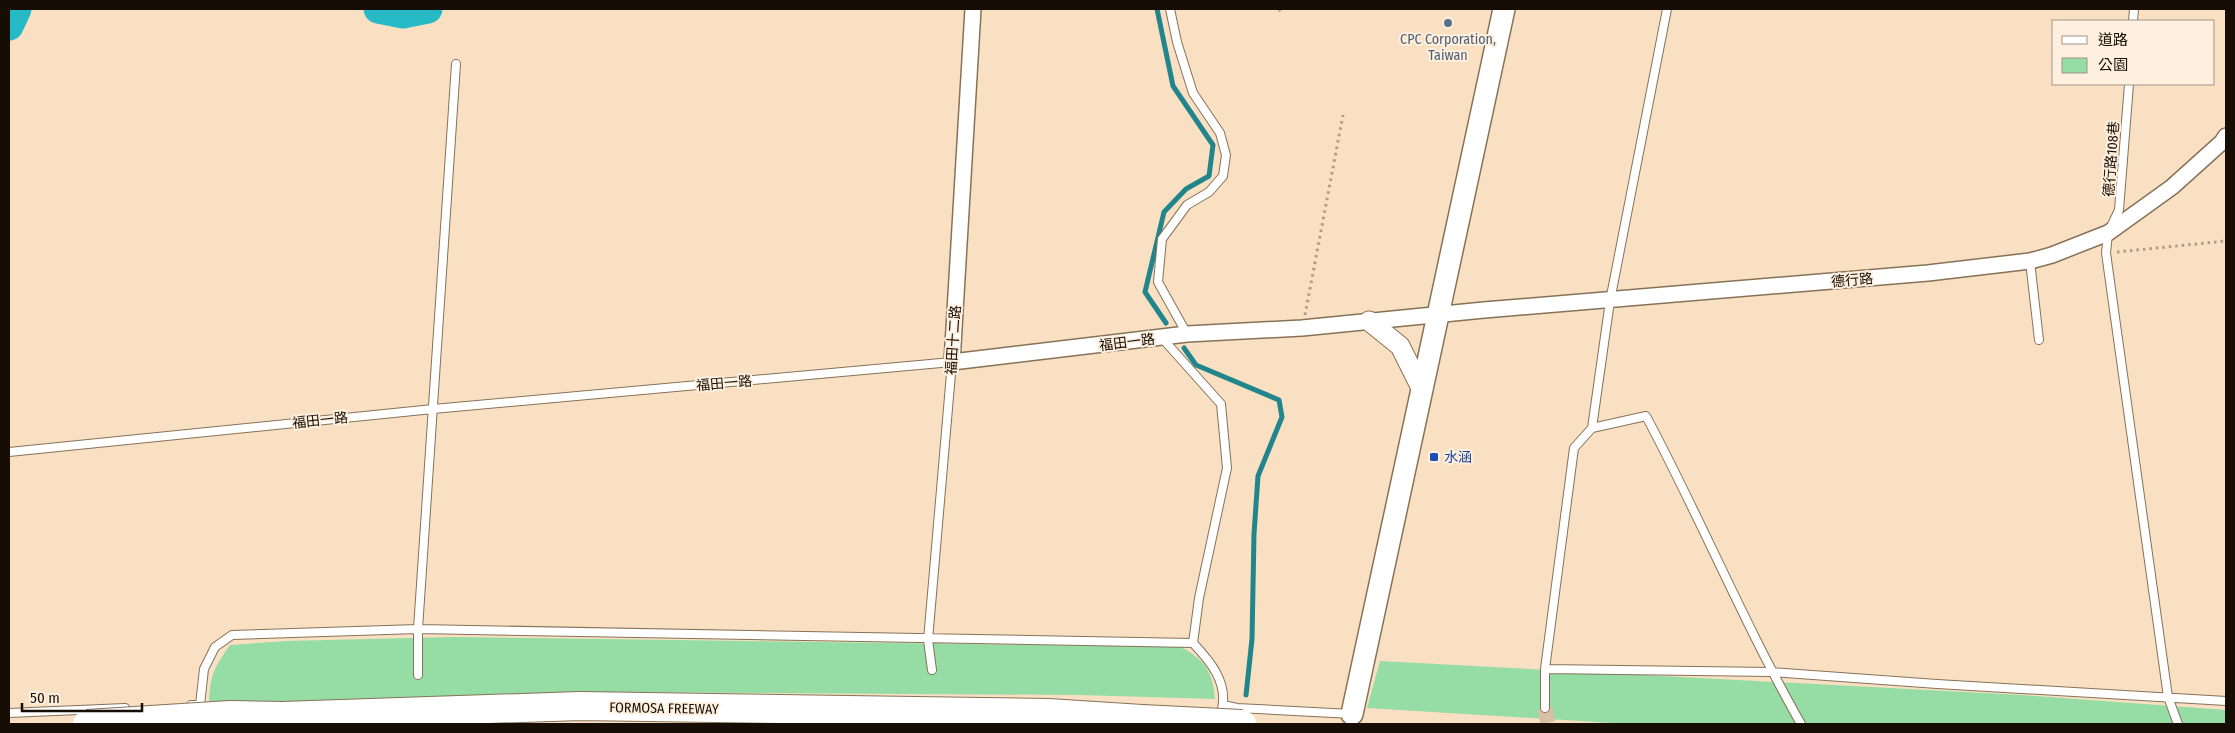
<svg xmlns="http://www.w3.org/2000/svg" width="2235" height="733" viewBox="0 0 2235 733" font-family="'Fira Sans Condensed','Noto Sans TC',sans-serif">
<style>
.green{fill:#95dca5}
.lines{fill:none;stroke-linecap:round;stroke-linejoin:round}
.stream{stroke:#20868c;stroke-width:5}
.river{stroke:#25bac6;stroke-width:29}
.minor-tunnel{stroke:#d7c0a6;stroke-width:15;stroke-dasharray:15 8;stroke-linecap:butt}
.service-casing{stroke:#877257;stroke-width:10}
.minor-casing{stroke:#877257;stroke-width:18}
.tertiary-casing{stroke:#877257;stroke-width:21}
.secondary-casing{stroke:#877257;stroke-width:24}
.motorway-casing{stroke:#877257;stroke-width:30}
.path{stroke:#b09c86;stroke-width:3;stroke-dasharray:2.5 4;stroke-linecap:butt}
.service{stroke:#fff;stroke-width:8}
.minor{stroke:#fff;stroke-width:15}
.tertiary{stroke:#fff;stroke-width:19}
.secondary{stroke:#fff;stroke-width:21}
.motorway{stroke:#fff;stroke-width:28}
.motorway-bridge-casing{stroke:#877257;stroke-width:30;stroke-linecap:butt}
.motorway-bridge{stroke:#fff;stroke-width:28}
.service-dot{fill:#5c6f8a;stroke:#feefde;stroke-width:2}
.transit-dot{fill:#1a4fb4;stroke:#feefde;stroke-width:2}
.labels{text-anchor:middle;stroke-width:4;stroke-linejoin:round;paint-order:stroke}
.service-label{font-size:14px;fill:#4e5e75;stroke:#feefde}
.street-label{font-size:14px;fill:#160e05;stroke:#feefde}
.transit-label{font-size:14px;fill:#164399;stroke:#feefde;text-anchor:start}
</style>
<rect width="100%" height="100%" fill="#f9e0c3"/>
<path class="green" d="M451,637L1181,647C1205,660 1213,672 1215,699L1079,695L588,692L209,705C210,676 213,669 230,645L286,641Z
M1380,661L2021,695L2226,710V724H1628L1367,708Z"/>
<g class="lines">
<path class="stream" d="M1157,9L1173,86L1213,145L1209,176L1186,189L1164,212L1145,292L1166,323
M1184,348L1196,365L1279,400L1282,417L1258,476L1254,534L1252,639L1246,695"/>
<path class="river" d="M378,9L403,14L428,9
M9,26L17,9"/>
<path class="minor-tunnel" d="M1545,708L1548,724"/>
<defs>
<path id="service" d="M1170,9L1177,42L1193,93L1220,133L1226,155L1223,176L1209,192L1187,205L1162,239L1158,282L1187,334
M2133,21L2134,9
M2129,84L2119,210L2108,233L2106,253L2168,697L2178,724
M2030,261L2039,340
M1592,428L1646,416C1700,517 1744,624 1801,724
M9,452L433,409L952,362L928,640L932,670
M1193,643C1210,661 1228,682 1222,709
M1545,669L1771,672L1937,684L2226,701
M418,675V629L456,64
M191,705H200L204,669L215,647L232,635L418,629L1193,643L1199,598L1227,468L1221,404L1162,338
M1223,705L1237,708L1352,714
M1545,708V669L1574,448L1592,428L1610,301L1667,9
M9,713L125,708"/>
<path id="minor" d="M973,9L952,362L1187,334L1302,328L1484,310L1928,273L2030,261L2052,255L2108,233L2172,187L2222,142L2226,136"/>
<path id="tertiary" d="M1369,321L1400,346L1421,388"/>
<path id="secondary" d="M1352,714L1504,9"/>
<path id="motorway" d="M230,715L282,716L580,706L1048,713L1142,719"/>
</defs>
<use href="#service" class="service-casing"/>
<use href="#minor" class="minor-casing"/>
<use href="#tertiary" class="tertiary-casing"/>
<use href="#secondary" class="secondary-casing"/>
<use href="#motorway" class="motorway-casing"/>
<path class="path" d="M1279,9L1281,12
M2117,252L2226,241
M1305,315L1343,115"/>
<use href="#service" class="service"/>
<use href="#minor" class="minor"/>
<use href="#tertiary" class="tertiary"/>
<use href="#secondary" class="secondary"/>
<use href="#motorway" class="motorway"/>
<defs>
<path id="motorway-bridge" d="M1142,719L1242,724
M87,724L230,715"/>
</defs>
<use href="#motorway-bridge" class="motorway-bridge-casing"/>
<use href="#motorway-bridge" class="motorway-bridge"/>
</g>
<circle class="service-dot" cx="1448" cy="23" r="5"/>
<rect class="transit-dot" x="1429" y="452" width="10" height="10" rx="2.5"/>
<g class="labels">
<g class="service-label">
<text x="1448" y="44">CPC Corporation,<tspan x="1448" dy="16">Taiwan</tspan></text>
</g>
<g class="street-label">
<text transform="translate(2111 159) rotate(-86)" y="5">德行路108巷</text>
<text transform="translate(1852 280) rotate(-5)" y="5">德行路</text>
<text transform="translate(953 340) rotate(-86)" y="5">福田十二路</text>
<text transform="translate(1127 342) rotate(-7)" y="5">福田一路</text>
<text transform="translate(724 383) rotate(-5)" y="5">福田一路</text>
<text transform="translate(320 420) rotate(-6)" y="5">福田一路</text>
<text transform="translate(664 708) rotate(1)" y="5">FORMOSA FREEWAY</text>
</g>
<g class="transit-label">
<text x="1444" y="462">水涵</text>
</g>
</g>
<rect width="2235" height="733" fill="none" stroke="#160e05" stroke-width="20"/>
<rect x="2052" y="20" width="162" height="65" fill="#feefde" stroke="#a19587"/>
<rect x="2062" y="36" width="25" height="8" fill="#ffffff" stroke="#a19587"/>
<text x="2098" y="45" font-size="15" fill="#160e05">道路</text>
<rect x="2062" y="58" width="25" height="15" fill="#95dca5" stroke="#a19587"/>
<text x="2098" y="70" font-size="15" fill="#160e05">公園</text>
<path d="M22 703v8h120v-8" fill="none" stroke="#160e05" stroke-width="2.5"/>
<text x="30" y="703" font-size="15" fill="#160e05" stroke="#feefde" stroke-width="4" paint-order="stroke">50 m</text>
</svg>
